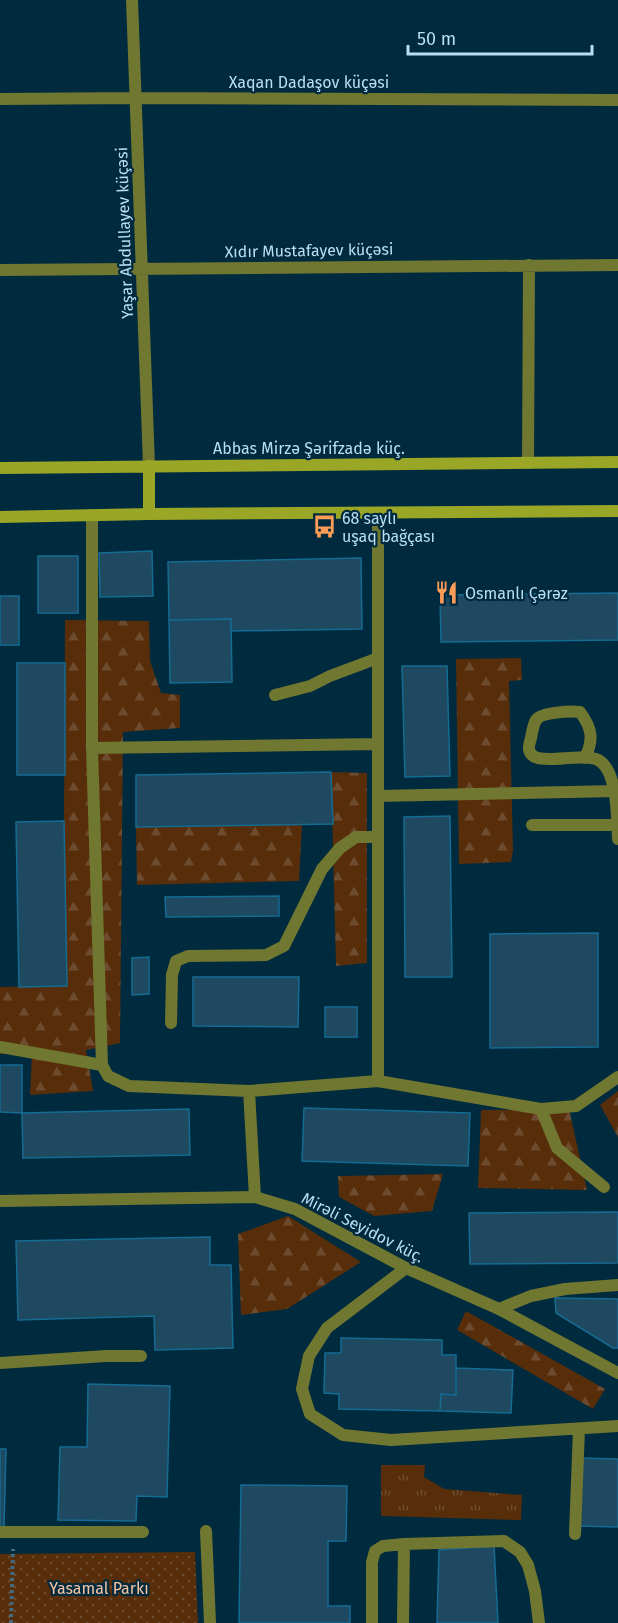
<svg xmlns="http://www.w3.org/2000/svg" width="618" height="1623" viewBox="0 0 618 1623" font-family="'Fira Sans',sans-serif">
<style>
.grass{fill:url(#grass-tufts)}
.forest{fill:url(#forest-firs)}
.park{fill:url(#park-dots)}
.building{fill:#1f4960;stroke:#156b92;stroke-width:1.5}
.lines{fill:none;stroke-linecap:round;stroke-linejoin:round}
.path{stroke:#436b80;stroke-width:4;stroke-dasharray:3 3;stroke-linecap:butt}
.lane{stroke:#707730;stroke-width:12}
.street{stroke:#707730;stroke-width:12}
.secondary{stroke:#9aa625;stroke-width:12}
.labels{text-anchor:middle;stroke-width:4.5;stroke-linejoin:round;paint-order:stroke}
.street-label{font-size:16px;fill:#badef5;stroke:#002a3e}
.poi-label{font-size:16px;fill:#badef5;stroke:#002a3e;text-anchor:start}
.park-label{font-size:16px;fill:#f7c5a3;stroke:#002a3e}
</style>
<defs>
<pattern id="grass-tufts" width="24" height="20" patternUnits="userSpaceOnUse" patternTransform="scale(1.5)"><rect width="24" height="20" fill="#572d0a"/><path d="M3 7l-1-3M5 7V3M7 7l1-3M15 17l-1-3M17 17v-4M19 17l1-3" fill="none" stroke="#6d4b2e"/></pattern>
<pattern id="forest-firs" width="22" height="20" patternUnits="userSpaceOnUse" patternTransform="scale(1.5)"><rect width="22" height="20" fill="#572d0a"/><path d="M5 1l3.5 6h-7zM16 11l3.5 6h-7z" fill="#6d4b2e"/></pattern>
<pattern id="park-dots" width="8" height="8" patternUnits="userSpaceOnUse" patternTransform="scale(1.5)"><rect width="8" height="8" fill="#572d0a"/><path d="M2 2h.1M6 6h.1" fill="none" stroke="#6d4b2e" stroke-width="1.8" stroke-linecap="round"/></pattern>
</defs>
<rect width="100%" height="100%" fill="#002a3e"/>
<path class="grass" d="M381,1465H425L424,1477L444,1489L522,1495L521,1520L381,1516Z"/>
<path class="forest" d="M65,620L149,621L150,661L161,693L180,695V728L123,732L120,1043L86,1050L93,1091L30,1095L32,1054H0V987L67,986L64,821Z
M521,658L522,680L509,681L513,850L511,862L459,864L456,659Z
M331,772L367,773V963L336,966Z
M302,824L299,881L137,885L136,827Z
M618,1091V1137L600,1105Z
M569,1109L587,1190L478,1188L481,1110Z
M443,1174L432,1211L374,1216L339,1197L338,1176Z
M288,1216L361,1262L287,1309L241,1315L238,1234Z
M466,1311L605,1389L593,1409L457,1330Z"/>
<path class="park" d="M195,1552L198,1623H0V1554Z"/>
<path class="building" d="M152,551L153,596L100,597L99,553Z
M38,556H78V613H38Z
M361,558L362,629L231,631V619L169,620L168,562Z
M618,593V640L441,642L440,595Z
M0,596H19V645H0Z
M231,619L232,682L170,683L169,620Z
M17,663H65V775H17Z
M402,666H447L450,776L405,777Z
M331,772L333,824L136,827V775Z
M450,816L452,977H405L404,817Z
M64,821L67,986L19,987L16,822Z
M279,896V916L166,917L165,897Z
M598,933V1047L490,1048V934Z
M149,957V994L132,995V958Z
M193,977H299L298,1027L193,1026Z
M325,1007H357V1037H325Z
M0,1065H22V1113L0,1112Z
M304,1108L470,1113L468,1166L302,1161Z
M189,1109L190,1155L23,1158L22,1113Z
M618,1212V1263L470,1264L469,1213Z
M210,1237V1265H231L233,1348L155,1350L154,1316L18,1320L16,1241Z
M555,1298L618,1299V1348H613L556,1313Z
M341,1338L442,1340V1355H456V1395L441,1394L440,1411L339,1409V1394L324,1393L325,1353H341Z
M456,1368L513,1370L511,1413L440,1411L441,1394L456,1395Z
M88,1384L170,1386L167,1497L137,1496L136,1521L58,1520L60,1447H87Z
M0,1449H6L4,1527H0Z
M578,1458L618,1459V1527L578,1526Z
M241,1485L347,1486L346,1541H328V1606H350V1623H239Z
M494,1546L498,1623H437L439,1550Z"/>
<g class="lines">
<path class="path" d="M11,1623L13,1549"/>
<path class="lane" d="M378,513V1081
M92,515V748L102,1065L108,1076L129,1086L249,1091L378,1081L541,1109L576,1106L618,1077
M275,695L310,686L330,676L378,658
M92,748L378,744
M585,758C594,739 592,728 580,712C571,711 541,712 536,720C533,725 532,733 531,738C529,745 527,750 532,755C537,760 544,758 550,759C564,759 582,755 596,759C618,767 617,818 618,839
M378,796L618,791
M532,825H617
M171,1023L172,975L176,961L188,956L266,955L284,946L322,869L340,848L356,837H378
M0,1047L102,1065
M249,1091L255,1197
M541,1109L557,1148L604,1187
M406,1268L327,1328L309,1356L302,1389L310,1414L343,1435L391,1440L618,1426
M499,1309L531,1296L565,1289L618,1285
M0,1363L106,1356H141
M206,1531L210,1623
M0,1532H143
M575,1534L579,1429
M372,1623V1562L375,1551L383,1546L404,1544L504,1541L520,1552L528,1565L535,1591L539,1623
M403,1623L404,1544"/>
<path class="street" d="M132,0L149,466
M0,99L136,98L618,100
M0,270L618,265
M528,463L529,265
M0,1201L255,1197L295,1209L406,1268L499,1309L618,1373"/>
<path class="secondary" d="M149,466V514
M0,468L618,462
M0,517L149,514L618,511"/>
</g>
<defs>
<symbol id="bus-bare" viewBox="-9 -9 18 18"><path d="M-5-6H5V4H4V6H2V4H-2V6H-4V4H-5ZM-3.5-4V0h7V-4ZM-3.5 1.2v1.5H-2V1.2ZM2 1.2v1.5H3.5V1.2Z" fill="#fd9c56" stroke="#002a3e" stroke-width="2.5" paint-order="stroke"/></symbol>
<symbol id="restaurant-bare" viewBox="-9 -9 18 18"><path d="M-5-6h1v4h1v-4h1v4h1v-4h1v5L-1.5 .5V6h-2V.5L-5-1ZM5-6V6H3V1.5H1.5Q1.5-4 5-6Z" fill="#fd9c56" stroke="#002a3e" stroke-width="2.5" paint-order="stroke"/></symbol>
</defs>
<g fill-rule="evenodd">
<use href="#bus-bare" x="308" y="510" width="33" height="33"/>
<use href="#restaurant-bare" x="430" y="576" width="33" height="33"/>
</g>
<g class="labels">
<g class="street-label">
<text x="309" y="88">Xaqan Dadaşov küçəsi</text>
<text transform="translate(124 233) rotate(-92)" y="6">Yaşar Abdullayev küçəsi</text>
<text transform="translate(309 250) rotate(-1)" y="6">Xıdır Mustafayev küçəsi</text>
<text x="309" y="454">Abbas Mirzə Şərifzadə küç.</text>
<text transform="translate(363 1227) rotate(27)" y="6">Mirəli Seyidov küç.</text>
</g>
<g class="poi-label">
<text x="342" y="524">68 saylı<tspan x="342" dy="18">uşaq bağçası</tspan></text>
<text x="465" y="599">Osmanlı Çərəz</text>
</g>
<g class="park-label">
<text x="99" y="1594">Yasamal Parkı</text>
</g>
</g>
<path d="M408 45v9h184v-9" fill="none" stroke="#badef5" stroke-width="3"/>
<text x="417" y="45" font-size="18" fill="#badef5" stroke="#002a3e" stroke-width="4.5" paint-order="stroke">50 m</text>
</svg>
